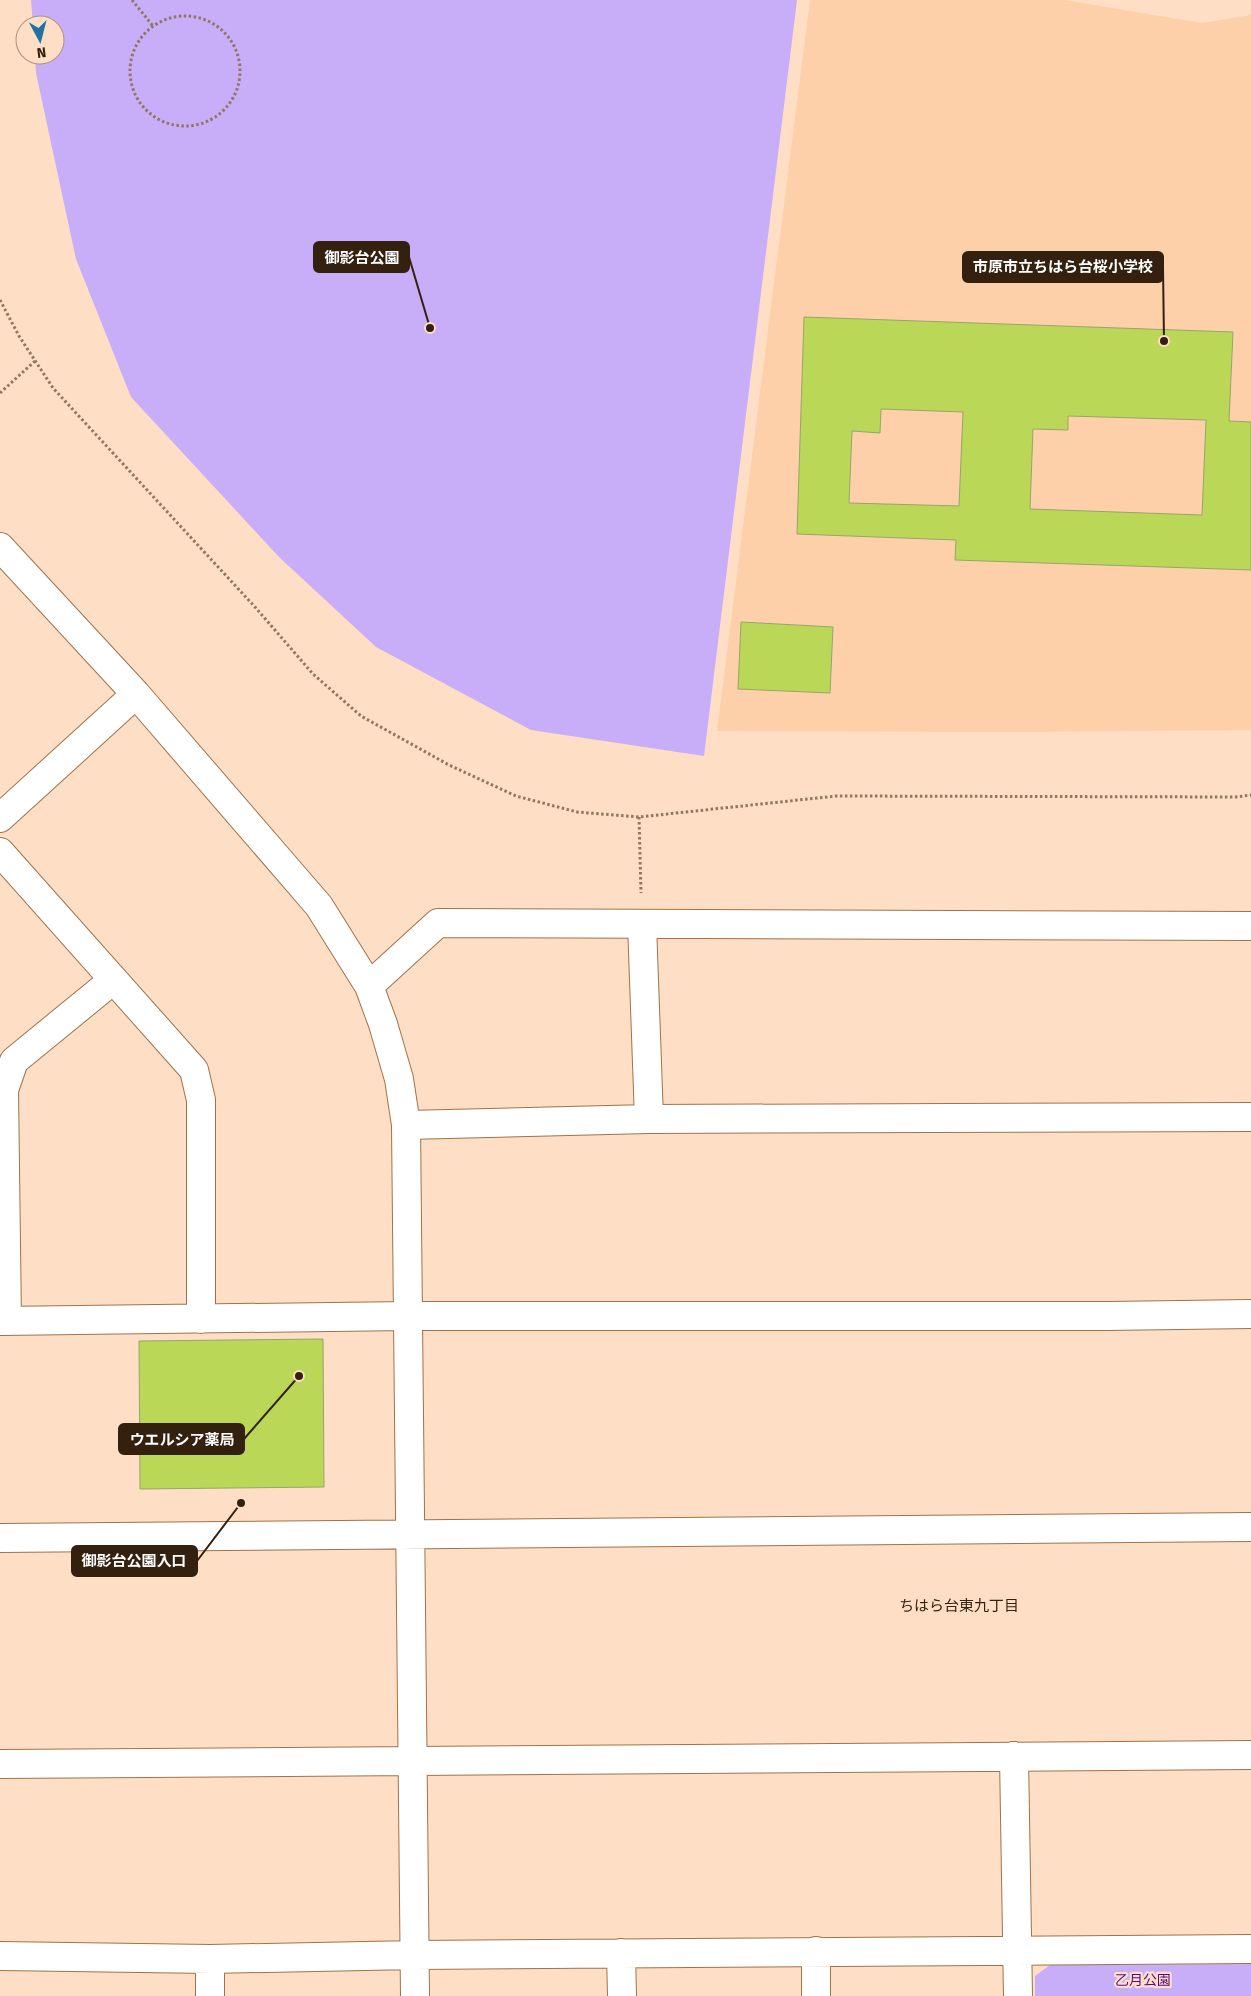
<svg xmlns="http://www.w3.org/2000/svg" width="1251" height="1996" viewBox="0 0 1251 1996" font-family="'Fira Sans','Noto Sans JP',sans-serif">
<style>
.built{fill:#fed0aa}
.green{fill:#c8adf8}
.building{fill:#bbd758;stroke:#96a56c;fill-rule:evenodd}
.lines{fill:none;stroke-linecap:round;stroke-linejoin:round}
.minor-casing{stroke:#a0724a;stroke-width:30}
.path{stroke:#907762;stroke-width:3;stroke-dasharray:2.5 2.5;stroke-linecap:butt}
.minor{stroke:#fff;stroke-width:28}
.labels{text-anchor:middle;stroke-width:4.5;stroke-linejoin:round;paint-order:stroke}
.park-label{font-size:14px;fill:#510a8e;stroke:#fedec5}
.neighbourhood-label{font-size:15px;fill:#33200f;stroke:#fedec5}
.leader{fill:none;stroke:#33200f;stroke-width:2}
.callout-dot{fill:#33200f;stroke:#fedec5;stroke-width:2}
.callout{fill:#33200f;stroke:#33200f;stroke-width:2}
.callout-label{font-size:15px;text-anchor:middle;font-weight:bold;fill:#fff}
</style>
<rect width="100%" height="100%" fill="#fedec5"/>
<path class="built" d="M810,0H1065L1202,23L1251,15V730L1021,732L717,731Z"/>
<path class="green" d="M31,0H797L704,756L531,730L376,647L279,557L131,397L76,259L36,73L35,55H55V25H33Z
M1251,1964V1996H1035V1976L1050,1965Z"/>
<path class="building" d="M804,317L1233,332L1229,421L1251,422V570L955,560L956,540L797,534ZM881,409L963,412L959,506L849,503L852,431L880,433ZM1068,416L1206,420L1202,515L1030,509L1033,429L1068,430Z
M741,622L833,627L830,693L738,689Z
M323,1339L324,1487L140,1489L139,1341Z"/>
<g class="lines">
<defs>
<path id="minor" d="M0,547L136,694L319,906L369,986L383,1024L399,1079L406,1125L415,1996
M0,818L136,694
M0,852L194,1070L201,1100V1319
M642,924L649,1119
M369,986L438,923L1251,926
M406,1125L649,1119L1251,1117
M0,1321L409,1316H1108L1251,1314
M7,1321L4,1090L14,1061L113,980
M0,1538L1251,1527
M1014,1756L1018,1996
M0,1764L1251,1755
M816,1951V1996
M621,1953L622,1996
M0,1956L210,1959L414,1955L1251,1949
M210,1996V1959"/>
</defs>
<use href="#minor" class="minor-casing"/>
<path class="path" d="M132,0L153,26
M130 71a55 55 0 1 1 110 0a55 55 0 1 1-110 0Z
M0,300L19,336L53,388L255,607L313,674L361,716L449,765L516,796L577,812L639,817L836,796L1236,797L1251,795
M0,393L35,361
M639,817L641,893"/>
<use href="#minor" class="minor"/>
</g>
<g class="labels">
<g class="park-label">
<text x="1143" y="1985">乙月公園</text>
</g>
<g class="neighbourhood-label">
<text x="959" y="1611">ちはら台東九丁目</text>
</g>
</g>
<path class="leader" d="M430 328L409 257M1164 341L1163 267M299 1376L244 1439M241 1503L197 1561"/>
<g class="callout-dot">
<circle cx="430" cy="328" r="5"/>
<circle cx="1164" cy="341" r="5"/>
<circle cx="299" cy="1376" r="5"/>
<circle cx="241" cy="1503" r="5"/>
</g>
<g class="callout">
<rect x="314" y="242" width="95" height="30" rx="5"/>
<rect x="963" y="252" width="200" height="30" rx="5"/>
<rect x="119" y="1424" width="125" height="30" rx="5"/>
<rect x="72" y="1546" width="125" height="30" rx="5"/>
</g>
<g class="callout-label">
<text x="362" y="263">御影台公園</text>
<text x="1063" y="272">市原市立ちはら台桜小学校</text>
<text x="182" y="1445">ウエルシア薬局</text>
<text x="134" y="1566">御影台公園入口</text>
</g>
<g transform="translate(40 40) rotate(173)"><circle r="24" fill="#fedec5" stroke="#ad927c"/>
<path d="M0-4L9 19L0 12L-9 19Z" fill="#2172a3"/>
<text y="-8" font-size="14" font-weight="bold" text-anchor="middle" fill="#33200f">N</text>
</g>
</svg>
